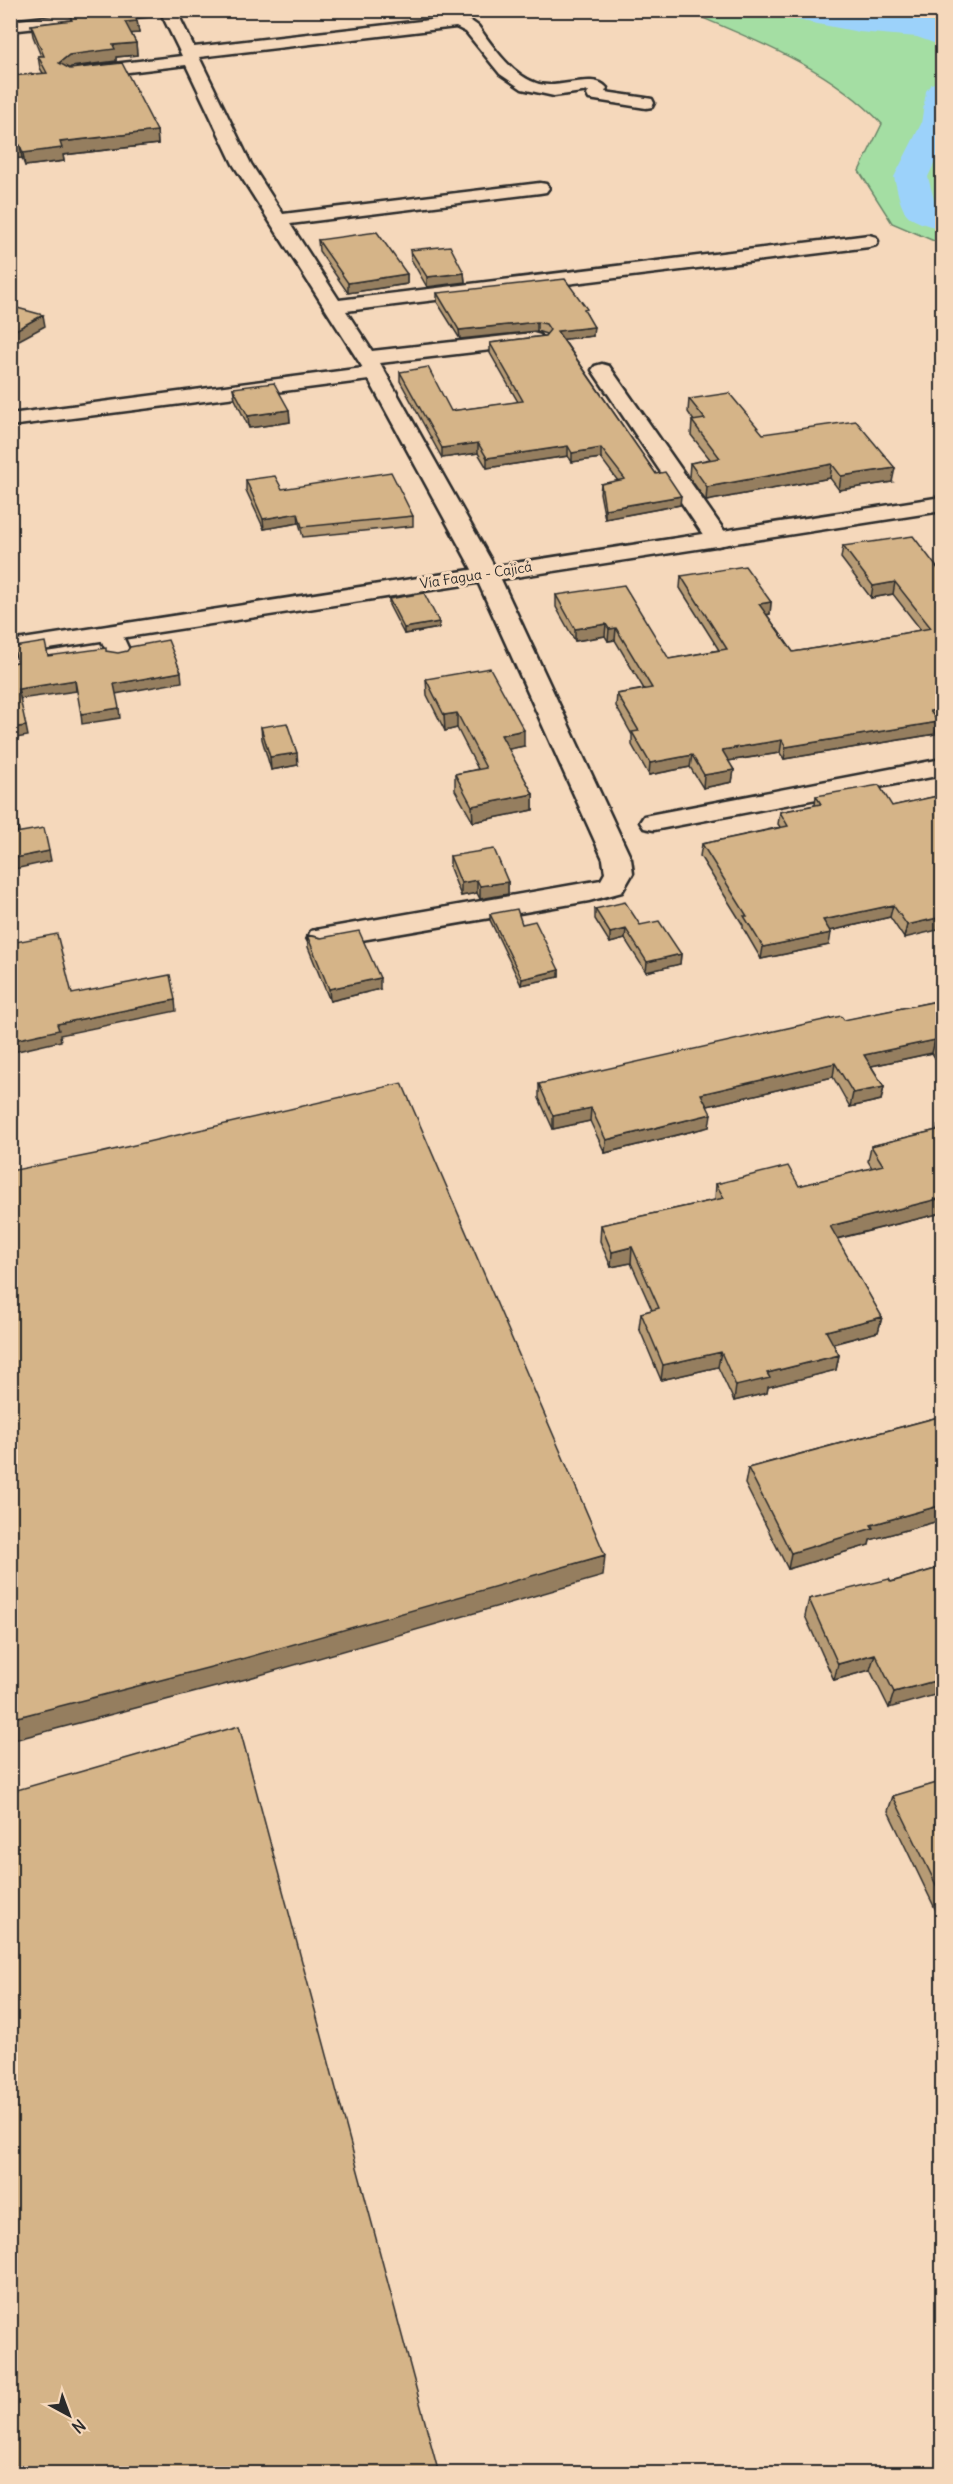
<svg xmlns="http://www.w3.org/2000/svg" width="953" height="2484" viewBox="0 0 953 2484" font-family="Delius,sans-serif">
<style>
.green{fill:#a4dea3;stroke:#688467;stroke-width:1.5}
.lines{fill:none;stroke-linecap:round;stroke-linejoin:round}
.river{fill:#9cd2fa;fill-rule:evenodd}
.street-casing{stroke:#2b2b2b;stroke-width:5}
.secondary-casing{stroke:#2b2b2b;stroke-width:5}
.street{fill:#f5d8bb;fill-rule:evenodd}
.secondary{fill:#f5d8bb;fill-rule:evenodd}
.wall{fill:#b79b75;stroke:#2b2b2b;stroke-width:1.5}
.shaded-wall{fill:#957e5f;stroke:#2b2b2b;stroke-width:1.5}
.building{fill:#d5b488;stroke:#2b2b2b;stroke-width:1.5}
.labels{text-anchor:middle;stroke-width:6;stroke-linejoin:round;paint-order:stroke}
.far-street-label{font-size:14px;fill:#2b2b2b;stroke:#f5d8bb}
</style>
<rect width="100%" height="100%" fill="#f5d8bb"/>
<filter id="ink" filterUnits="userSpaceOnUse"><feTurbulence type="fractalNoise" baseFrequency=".0167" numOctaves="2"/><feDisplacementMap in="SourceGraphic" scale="12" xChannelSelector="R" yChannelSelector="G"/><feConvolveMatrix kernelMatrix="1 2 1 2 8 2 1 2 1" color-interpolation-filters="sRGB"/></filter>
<g filter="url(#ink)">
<path class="green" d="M686,11H942V241H934L892,223L859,171L882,124C830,68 755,40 686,11Z"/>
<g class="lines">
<path class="river" d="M777,10H841L923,19L942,26V46L917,37L859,32L792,19L781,16Z
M942,81V147L928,177L935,203L942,206V229C902,219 903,215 894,177L921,124L926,91L931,84Z"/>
<defs>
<path id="street" d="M106,10H176L194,47L456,17L471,21L478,26C493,47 511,74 536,83C557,91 594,71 607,88L605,92L646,98L652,99L654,103L652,107L646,108L589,99L587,95L589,91L554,96L522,89L500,74L466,32L456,27L199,57L251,164L283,214L540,183L546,184L549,188L546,192L540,193L290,224L339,300L869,235L876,237L878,241L876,245L869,247L346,311L372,351L533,333L540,335L543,339L540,343L533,345L380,363L498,573L631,859L633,873L622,892L589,901L321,947L311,945L307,938L311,931L321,929L601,880L605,873L603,859L474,573L369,380L10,426V414L363,368L233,164L186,65L79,78L71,73L79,68L182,56L160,11L153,15L10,31V21Z
M602,364L609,366L730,539L726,544L718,546L710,544L706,539L592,370L595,366Z
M110,626L119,628L131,654L128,659L119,661L110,659L98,633L101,628Z
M942,759V775L654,830L644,828L640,822L644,816L654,814Z"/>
<path id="secondary" d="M942,497V511L10,655V641Z"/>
</defs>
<use href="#street" class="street-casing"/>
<use href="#secondary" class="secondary-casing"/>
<use href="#street" class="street"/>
<use href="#secondary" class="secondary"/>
</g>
<path class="wall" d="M70,15L137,21L139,33H131L136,43L137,55L116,57V61L71,67L69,69L157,131L158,144L63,155L64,161L25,166L22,158L10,159L43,73L40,68L38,56H41L33,36L31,25L71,20Z
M318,240L407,274V284L348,293L319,251Z
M410,250L464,273L465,282L427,287L411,259Z
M437,293L587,315L593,336L563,339L656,474L680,505L605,519L600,493L601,484L618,481L601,458L572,462L568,456L487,468L478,453L442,458L400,381V372L451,411L518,402L490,353V343L545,336L546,334L537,331L460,339L437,302Z
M233,388L289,410L290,422L249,428L235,399Z
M689,399L763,434L892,482L839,490L830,478L706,501L689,477L690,463L710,459L691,435L692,421H694L688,412Z
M246,480L282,489L413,516V526L303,537L299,523L264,529L246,490Z
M843,546L942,574L938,721L935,734L784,759L780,753L728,761L734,770L732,782L703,788L690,767L649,775L632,745V735L616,706L617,694L644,689L615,640L608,641L605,636L575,641L556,607V595L669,659L719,650L680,588L681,576L771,602L770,614L767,615L793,652L873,639L921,630L893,594L871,598L841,558Z
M389,599L439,628L404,634L389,605Z
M426,679L524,746L508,749L533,794V810L473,822L455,790V774L478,769L457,728L445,731L427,695Z
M261,727L298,765L271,770L262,739Z
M942,795L904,938L890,917L830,931L829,945L761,959L743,928V925L700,856L702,844L780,827L778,824L780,812L815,805L816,796L892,806Z
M450,856L508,882V894L480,899L477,893L461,896L450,868Z
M595,909L640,925L681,954L680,964L646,972L625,939L610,943L595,919Z
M490,914L522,924L559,970V977L521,985L490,920Z
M307,935L321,938L380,989L330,1001L308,947Z
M942,1000V1069L932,1053L871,1066L884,1087L881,1100L850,1107L833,1077L707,1106L709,1127L605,1153L590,1121L553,1129L539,1098V1084Z
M942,1124V1213L837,1239L882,1317L878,1332L833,1344L839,1355L836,1370L768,1387L767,1393L734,1401L718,1367L661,1380L639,1328L641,1313L652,1310L631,1263L611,1267L600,1241L601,1225L715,1200L716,1184L799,1186L872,1168L868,1161L871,1146L937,1130L938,1125Z
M942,1416V1520L870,1540L869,1545L788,1569L745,1484L748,1468Z
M942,1567L889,1708L870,1670L834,1680L805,1616L809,1599L891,1582Z
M942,1787V1923L888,1811L893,1796Z"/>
<path class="shaded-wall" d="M137,21L139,33L126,34L125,22Z
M136,43L137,55L116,57V61L71,67L61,75L59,63L69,55L113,45Z
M157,131L158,144L63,155L64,161L25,166L23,153L60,142Z
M20,145L22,158L10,159V146Z
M464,273L465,282L427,287V277Z
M407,274V284L348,293V283Z
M43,315L45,326L10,345V333Z
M537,322V331L460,339L459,330Z
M594,327L593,336L557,340V331Z
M289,410L290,422L249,428L248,416Z
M478,443V453L442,458V448Z
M568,446V456L487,468V458Z
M601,448V458L572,462V453Z
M832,464L830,478L706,501L707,487Z
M895,468L892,482L839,490L841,476Z
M681,496L680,505L605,519V509Z
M298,513L299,523L264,529L263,519Z
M895,582L893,594L871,598L873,586Z
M771,602L770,614L758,616L759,604Z
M439,622V628L404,634V628Z
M606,624L605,636L575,641V629Z
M616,628L615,640L608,641L609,629Z
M181,672L182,682L115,694L114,684Z
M75,680L76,691L20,699L18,689Z
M119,708L120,718L82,724L81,714Z
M942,709V720L928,723L930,711Z
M457,713V728L445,731L444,715Z
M938,722L935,734L784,759L786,747Z
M26,726L28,736L10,739V728Z
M524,730V746L500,751L501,735Z
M782,740L780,753L720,762L722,750Z
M297,753L298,765L271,770L270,757Z
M692,755L690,767L649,775L650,763Z
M734,770L732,782L703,788L704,775Z
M533,794V810L473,822L472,806Z
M17,820L19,831L10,832V822Z
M49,851L51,861L10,870V859Z
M477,880V893L461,896V883Z
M508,882V894L480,899V886Z
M893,905L890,917L821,933L823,920Z
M942,917V929L904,938L907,925Z
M626,929L625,939L610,943V933Z
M831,933L829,945L761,959L763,947Z
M681,954L680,964L646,972L647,962Z
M559,970V977L521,985L522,979Z
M380,978V989L330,1001L329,989Z
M175,1000L176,1011L60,1035L61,1041L13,1052L10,1041L57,1024Z
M935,1040L932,1053L862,1068L864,1055Z
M835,1063L833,1077L699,1108L701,1094Z
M884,1087L881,1100L850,1107L853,1093Z
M591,1108L590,1121L553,1129V1116Z
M711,1114L709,1127L605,1153L606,1140Z
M942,1198V1213L827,1241L830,1226Z
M632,1247L631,1263L611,1267L612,1252Z
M882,1317L878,1332L823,1346L826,1331Z
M721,1352L718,1367L661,1380L663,1365Z
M839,1355L836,1370L768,1387L767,1393L734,1401L736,1386L767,1373Z
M942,1505V1520L870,1540L869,1545L788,1569L791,1553L871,1525Z
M605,1555L603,1576L246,1679L10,1741V1719Z
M875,1654L870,1670L834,1680L838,1664Z
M942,1679V1693L889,1708L894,1692Z"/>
<path class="building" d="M108,10H132L137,21L125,22L136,43L113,45L115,49L69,55L59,63L70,69L122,63L157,131L60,142L62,148L23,153L20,145L10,146V76L47,73L38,56H44L31,25L72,20L70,15Z
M377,232L407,274L348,283L318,240Z
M450,246L464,273L427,277L410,250Z
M565,279L587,309L584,310L594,327L557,331L656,474L665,472L681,496L605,509L601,484L625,479L601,448L572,453L568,446L487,458L478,443L442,448L400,372L428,367L451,411L523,401L490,343L545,336L550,330L546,324L537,322L459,330L437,293Z
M10,306L43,315L10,333Z
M274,383L289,410L248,416L233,388Z
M729,393L763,434L856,421L895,468L841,476L832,464L707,487L690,463L720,458L692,421L705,419L689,399Z
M391,472L413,516L302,527L298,513L263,519L246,480L275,476L282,489Z
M913,536L942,574V709L930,711L938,722L786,747L782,740L722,750L734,770L704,775L692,755L650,763L632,732L639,731L617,694L652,688L616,628L609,629L606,624L575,629L556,595L624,585L669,659L727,649L681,576L745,566L771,602L759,604L793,652L873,639L931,628L895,582L873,586L843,546Z
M424,593L439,622L404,628L389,599Z
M168,640L181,672L114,684L119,708L81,714L75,680L18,689L26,726L10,728V663L17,662L14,647L45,642L48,656L106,648V651L118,653L127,651L130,647Z
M490,668L524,730L501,735L533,794L472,806L455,774L486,768L457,713L444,715L426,679Z
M287,723L297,753L270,757L261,727Z
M879,785L892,806L942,795V917L907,925L893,905L823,920L831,933L763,947L744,916H747L702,844L788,826L780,812L821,804L816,796Z
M10,798L17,820L10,822Z
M44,828L49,851L10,859V834Z
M494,849L508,882L480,886L477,880L461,883L450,856Z
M625,902L640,925L659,921L681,954L647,962L626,929L610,933L595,909Z
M517,909L522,924L535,921L559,970L522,979L490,914Z
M359,931L380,978L329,989L307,935L321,938Z
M57,934L72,994L170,975L175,1000L57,1024L59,1030L10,1041V943Z
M942,1000V1051L935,1040L864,1055L884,1087L853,1093L835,1063L701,1094L711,1114L606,1140L591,1108L553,1116L539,1084L841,1016L844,1020Z
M402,1083L605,1555L242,1659L10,1719V1171L100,1153Z
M942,1124V1198L830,1226L882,1317L826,1331L839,1355L767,1373L770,1378L736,1386L721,1352L663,1365L641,1313L659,1308L632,1247L612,1252L601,1225L724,1198L716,1184L788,1166L799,1186L883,1165L871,1146L941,1129L938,1125Z
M942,1416V1505L871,1525L873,1528L791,1553L748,1468Z
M942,1567V1679L894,1692L875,1654L838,1664L809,1599L889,1579L891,1582Z
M239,1726L439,2474H10V1792Z
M940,1782L942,1787V1897L893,1796Z"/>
</g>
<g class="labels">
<g class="far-street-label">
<text transform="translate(476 575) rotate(-9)" y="5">Vía Fagua - Cajicá</text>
</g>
</g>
<rect width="953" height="2484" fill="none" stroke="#f5d8bb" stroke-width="36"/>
<rect x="18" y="18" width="917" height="2448" fill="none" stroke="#2b2b2b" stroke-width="2" filter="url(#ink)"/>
<g transform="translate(69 2415) rotate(139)" stroke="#f5d8bb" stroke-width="4.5" paint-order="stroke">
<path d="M0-4.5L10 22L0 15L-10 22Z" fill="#2b2b2b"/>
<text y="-9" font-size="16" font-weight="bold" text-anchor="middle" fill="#2b2b2b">N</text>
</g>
</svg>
